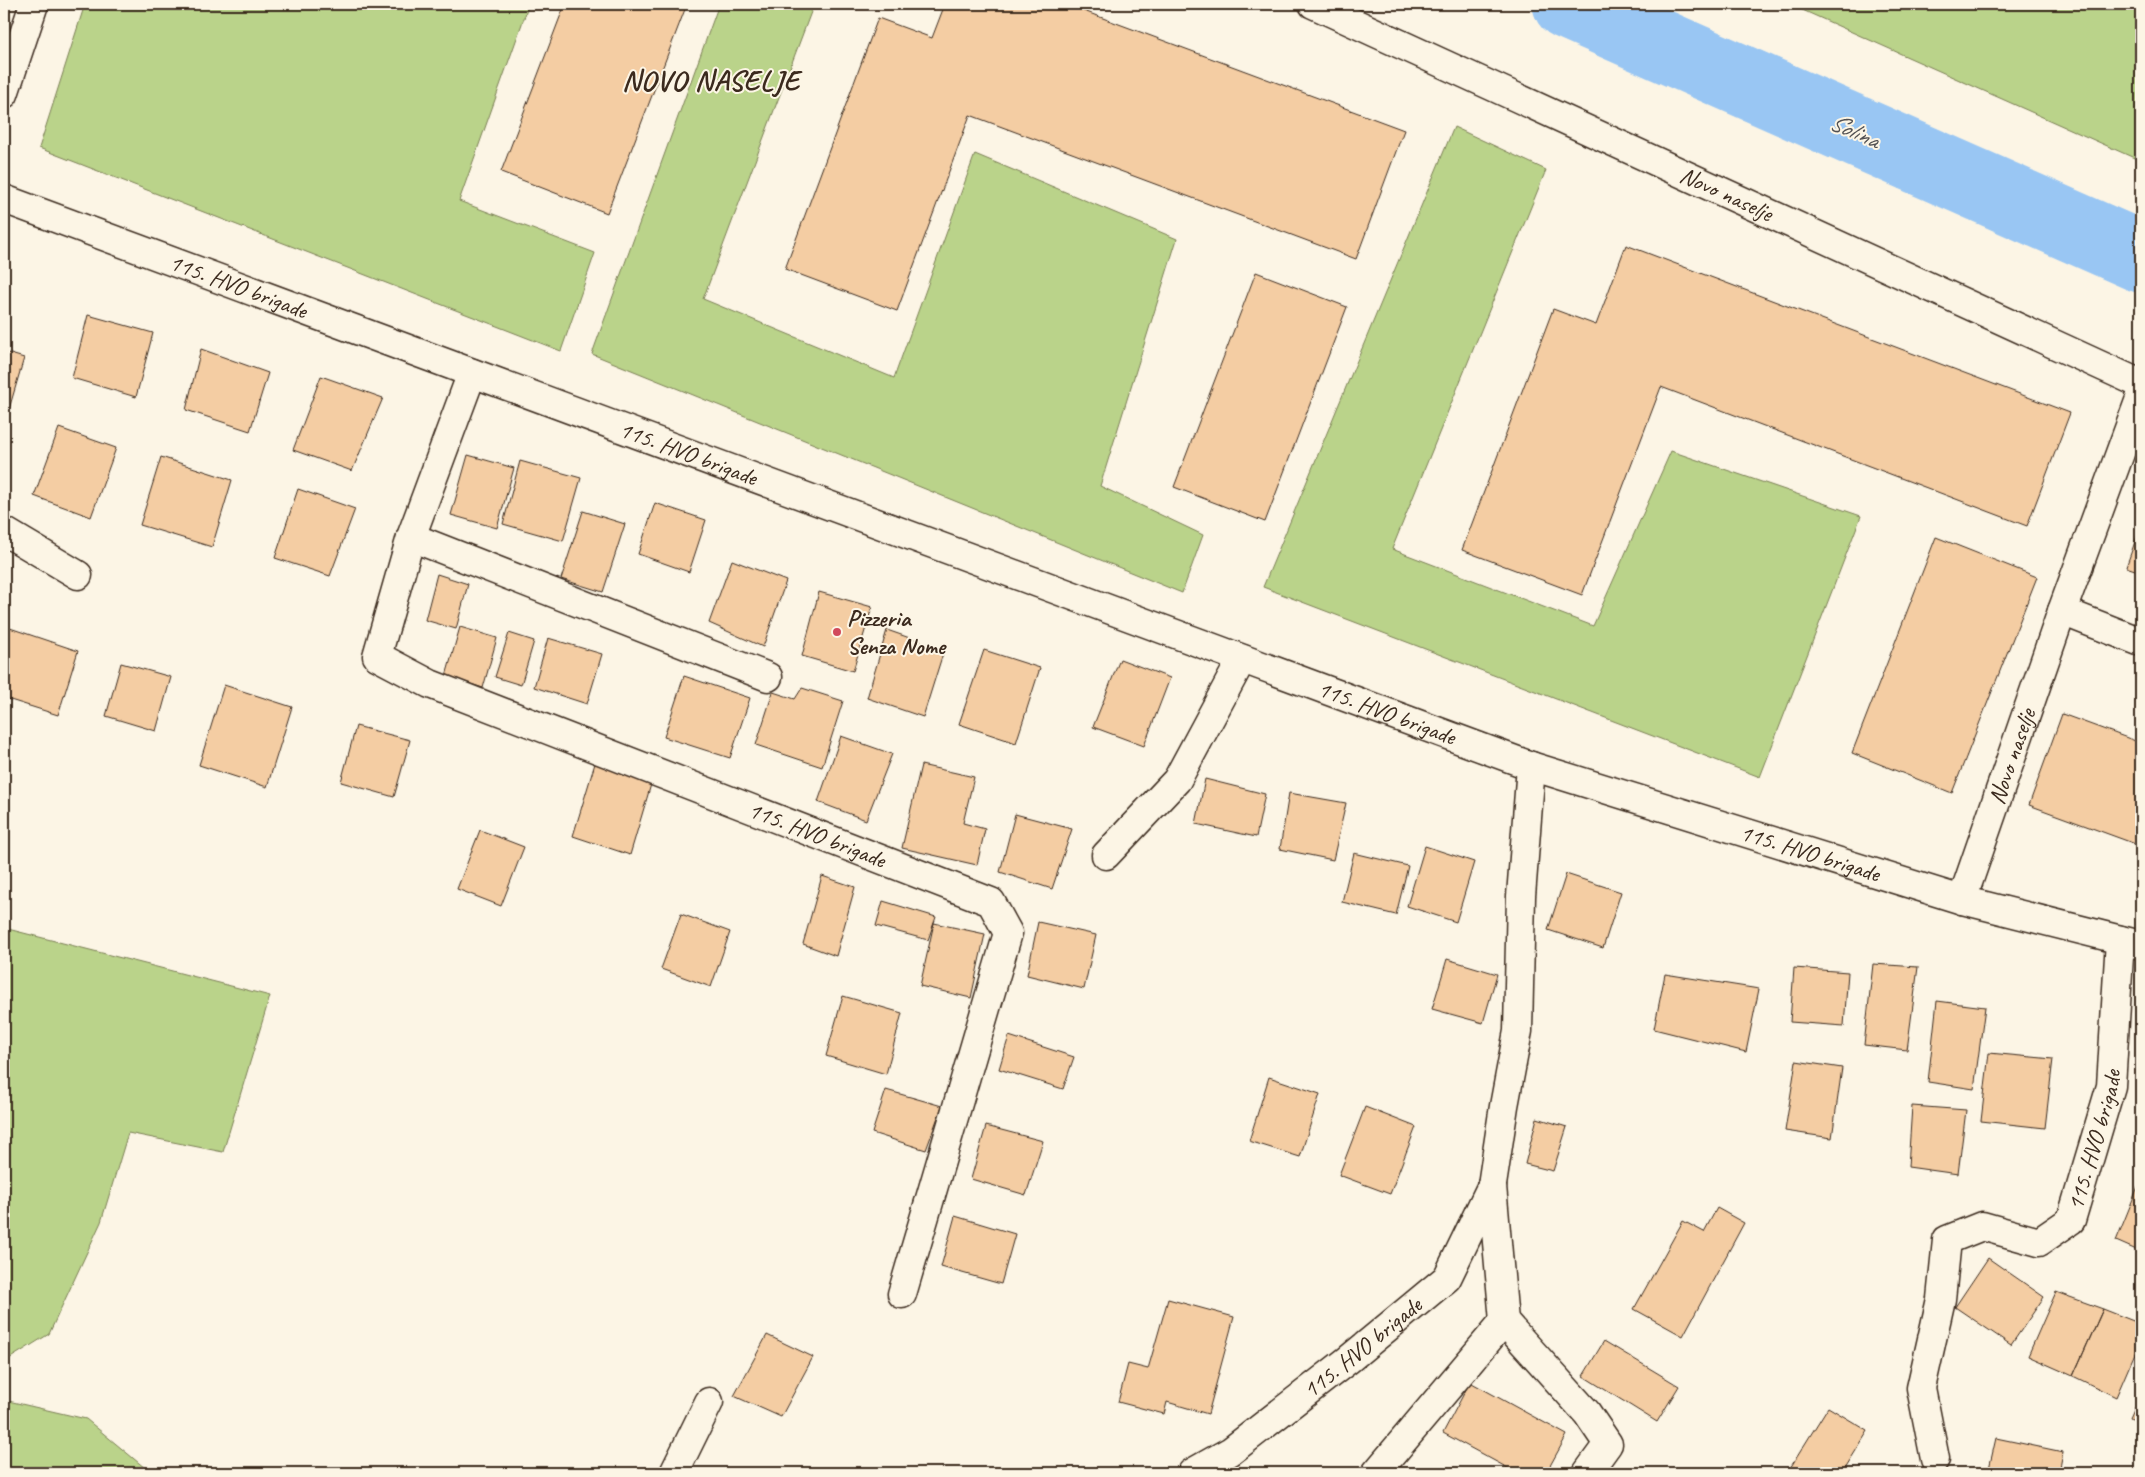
<svg xmlns="http://www.w3.org/2000/svg" width="2145" height="1477" viewBox="0 0 2145 1477" font-family="Caveat,sans-serif">
<style>
.green{fill:#bad38a;stroke:#7a7e54}
.lines{fill:none;stroke-linecap:round;stroke-linejoin:round}
.river{stroke:#99c6f3;stroke-width:71}
.building{fill:#f4cda3;stroke:#3b2a1e}
.minor-casing{stroke:#3b2a1e;stroke-width:31}
.major-casing{stroke:#3b2a1e;stroke-width:31}
.minor{stroke:#fcf5e5;stroke-width:28}
.major{stroke:#fcf5e5;stroke-width:28}
.poi-dot{fill:#d1495b;stroke:#fcf5e5;stroke-width:2}
.labels{text-anchor:middle;stroke-width:4;stroke-linejoin:round;paint-order:stroke}
.street-label{font-size:24px;fill:#3b2a1e;stroke:#fcf5e5}
.poi-label{font-size:24px;font-weight:bold;fill:#3b2a1e;stroke:#fcf5e5;text-anchor:start}
.water-label{font-size:25px;font-style:italic;fill:#525153;stroke:#fcf5e5}
.district-label{font-size:29px;font-weight:bold;letter-spacing:1px;fill:#3b2a1e;stroke:#fcf5e5}
</style>
<rect width="100%" height="100%" fill="#fcf5e5"/>
<filter id="ink" filterUnits="userSpaceOnUse"><feTurbulence type="fractalNoise" baseFrequency=".02" numOctaves="2"/><feDisplacementMap in="SourceGraphic" scale="10" xChannelSelector="R" yChannelSelector="G"/><feConvolveMatrix kernelMatrix="1 2 1 2 8 2 1 2 1" color-interpolation-filters="sRGB"/></filter>
<g filter="url(#ink)">
<path class="green" d="M85,4H529L459,201L595,253L561,351L39,148Z
M719,4H814L703,299L894,378L975,154L1177,239L1100,486L1203,535L1182,593L592,354Z
M1789,4H2141V161Z
M1454,127L1546,170L1392,549L1593,626L1671,451L1861,516L1760,777L1263,587Z
M4,928L270,996L223,1152L128,1133L101,1222L49,1334L4,1362Z
M4,1400L86,1419L151,1473H4Z"/>
<g class="lines">
<path class="river" d="M1568,4L2141,257"/>
</g>
<path class="building" d="M565,4H687L607,213L501,172Z
M945,4H1065L1404,130L1356,259L970,115L897,311L785,269L878,18L932,38Z
M1626,245L2070,413L2027,526L1661,387L1582,595L1462,550L1553,309L1596,325Z
M1256,272L1347,307L1265,522L1174,487Z
M88,315L153,333L136,397L72,378Z
M201,349L268,373L250,431L186,410Z
M4,352L24,358L4,426Z
M321,376L383,398L352,471L293,450Z
M59,428L116,448L91,517L34,496Z
M468,455L514,468L497,528L451,515Z
M161,457L232,480L212,547L140,525Z
M520,461L581,478L563,541L503,524Z
M298,489L355,509L330,576L275,558Z
M655,503L706,520L689,572L638,554Z
M583,511L625,524L603,592L561,579Z
M2141,525V572L2126,567Z
M1936,537L2037,577L1952,793L1852,753Z
M732,560L786,581L763,647L709,623Z
M437,574L468,584L456,629L425,620Z
M819,592L872,607L853,671L802,656Z
M4,626L78,651L58,715L4,698Z
M460,627L497,638L483,688L446,676Z
M887,630L944,650L923,717L867,698Z
M509,633L534,641L521,685L495,677Z
M548,638L602,654L587,704L534,687Z
M984,650L1040,668L1016,743L959,724Z
M1120,659L1170,678L1144,746L1093,727Z
M121,663L171,677L156,731L106,716Z
M684,676L750,698L730,758L664,737Z
M224,685L292,707L267,787L199,765Z
M802,688L843,701L822,767L756,745L773,692L795,699Z
M2062,714L2141,743V846L2029,805Z
M356,726L410,740L394,797L341,782Z
M841,736L892,754L866,820L818,802Z
M596,760L652,781L630,855L573,836Z
M921,765L974,777L963,823L985,829L977,865L902,848Z
M1205,779L1265,794L1256,837L1196,824Z
M1289,793L1346,803L1333,860L1280,849Z
M1015,814L1072,829L1052,889L1000,872Z
M480,830L524,847L501,906L457,889Z
M1425,846L1474,862L1456,922L1407,906Z
M1354,853L1408,866L1396,915L1342,902Z
M1566,874L1621,892L1603,948L1548,930Z
M822,876L855,887L836,956L803,944Z
M883,901L936,917L928,940L876,926Z
M681,914L730,932L711,987L661,969Z
M1038,922L1096,935L1084,989L1027,975Z
M934,923L985,934L971,998L920,986Z
M1447,959L1497,974L1483,1023L1432,1009Z
M1873,964L1918,967L1907,1050L1864,1045Z
M1794,968L1848,972L1844,1026L1790,1022Z
M1665,974L1759,989L1746,1052L1654,1029Z
M843,996L902,1013L886,1074L826,1056Z
M1937,1001L1985,1007L1974,1089L1928,1082Z
M1009,1036L1074,1057L1063,1089L999,1069Z
M1989,1053L2053,1059L2045,1128L1981,1121Z
M1796,1061L1842,1068L1832,1138L1785,1131Z
M1269,1077L1320,1094L1300,1157L1249,1141Z
M886,1090L942,1106L926,1150L872,1133Z
M1912,1106L1966,1110L1958,1174L1908,1167Z
M1365,1107L1416,1127L1390,1194L1339,1175Z
M1537,1118L1567,1127L1553,1171L1525,1164Z
M986,1126L1043,1141L1026,1195L971,1179Z
M2139,1184L2141,1185V1252L2116,1241Z
M1717,1208L1744,1223L1683,1336L1634,1309L1683,1221L1704,1232Z
M955,1216L1015,1234L1001,1284L941,1267Z
M1988,1258L2044,1297L2011,1345L1955,1307Z
M2056,1292L2103,1309L2073,1376L2028,1356Z
M1168,1299L1234,1317L1208,1414L1167,1402L1164,1414L1118,1402L1128,1364L1148,1369Z
M2103,1309L2141,1324V1339L2116,1397L2073,1376Z
M767,1335L813,1357L781,1417L734,1396Z
M1604,1341L1679,1386L1657,1422L1583,1376Z
M1470,1382L1567,1435L1546,1473H1517L1443,1433Z
M2141,1393V1423L2130,1418Z
M1828,1407L1868,1431L1842,1473H1787Z
M1996,1438L2063,1452L2059,1473H1988Z"/>
<g class="lines">
<defs>
<g id="minor">
<path id="s1" d="M1313,4L2141,384"/>
<path d="M4,94L34,4"/>
<path id="s2" d="M472,373L411,537L377,656L430,684L991,902L1008,933L902,1294"/>
<path d="M2141,396L2062,611L2141,642"/>
<path d="M4,531L78,575"/>
<path d="M411,537L768,677"/>
<path d="M1106,855L1177,780L1242,659"/>
<path id="s3" d="M1962,900L2062,611"/>
<path d="M1504,1321L1587,1413L1608,1444L1587,1473"/>
<path id="s4" d="M1935,1459L1921,1388L1941,1299L1947,1240L1982,1226L2039,1242L2071,1220L2111,1086L2120,940"/>
<path d="M674,1473L709,1402"/>
<path id="s5" d="M1192,1473L1231,1451L1348,1360L1447,1278L1492,1185L1504,1106L1518,1031L1521,896L1531,766"/>
<path d="M1376,1473L1504,1321L1492,1186"/>
</g>
<g id="major">
<path id="s6" d="M4,199L1531,766L1962,900L2141,945"/>
</g>
</defs>
<use href="#minor" class="minor-casing"/>
<use href="#major" class="major-casing"/>
<use href="#minor" class="minor"/>
<use href="#major" class="major"/>
</g>
</g>
<circle class="poi-dot" cx="837" cy="632" r="5"/>
<g class="labels">
<g class="street-label">
<text dy="8" stroke="none"><textPath href="#s1" startOffset="455">Novo naselje</textPath></text>
<text dy="8" stroke="none"><textPath href="#s6" startOffset="250">115. HVO brigade</textPath></text>
<text dy="8" stroke="none"><textPath href="#s6" startOffset="730">115. HVO brigade</textPath></text>
<text dy="8" stroke="none"><textPath href="#s6" startOffset="1475">115. HVO brigade</textPath></text>
<text dy="8" stroke="none"><textPath href="#s3" startOffset="152">Novo naselje</textPath></text>
<text dy="8" stroke="none"><textPath href="#s2" startOffset="774">115. HVO brigade</textPath></text>
<text dy="8" stroke="none"><textPath href="#s6" startOffset="1921">115. HVO brigade</textPath></text>
<text dy="8" stroke="none"><textPath href="#s4" startOffset="442">115. HVO brigade</textPath></text>
<text dy="8" stroke="none"><textPath href="#s5" startOffset="212">115. HVO brigade</textPath></text>
</g>
<g class="poi-label">
<text x="847" y="626">Pizzeria<tspan x="847" dy="28">Senza Nome</tspan></text>
</g>
<g class="water-label">
<text transform="translate(1855 130) rotate(24)" y="9">Solina</text>
</g>
<g class="district-label">
<text x="711" y="90">NOVO NASELJE</text>
</g>
</g>
<rect width="2145" height="1477" fill="none" stroke="#fcf5e5" stroke-width="20"/>
<rect x="10" y="10" width="2125" height="1457" fill="none" stroke="#3b2a1e" stroke-width="2" filter="url(#ink)"/>
</svg>
